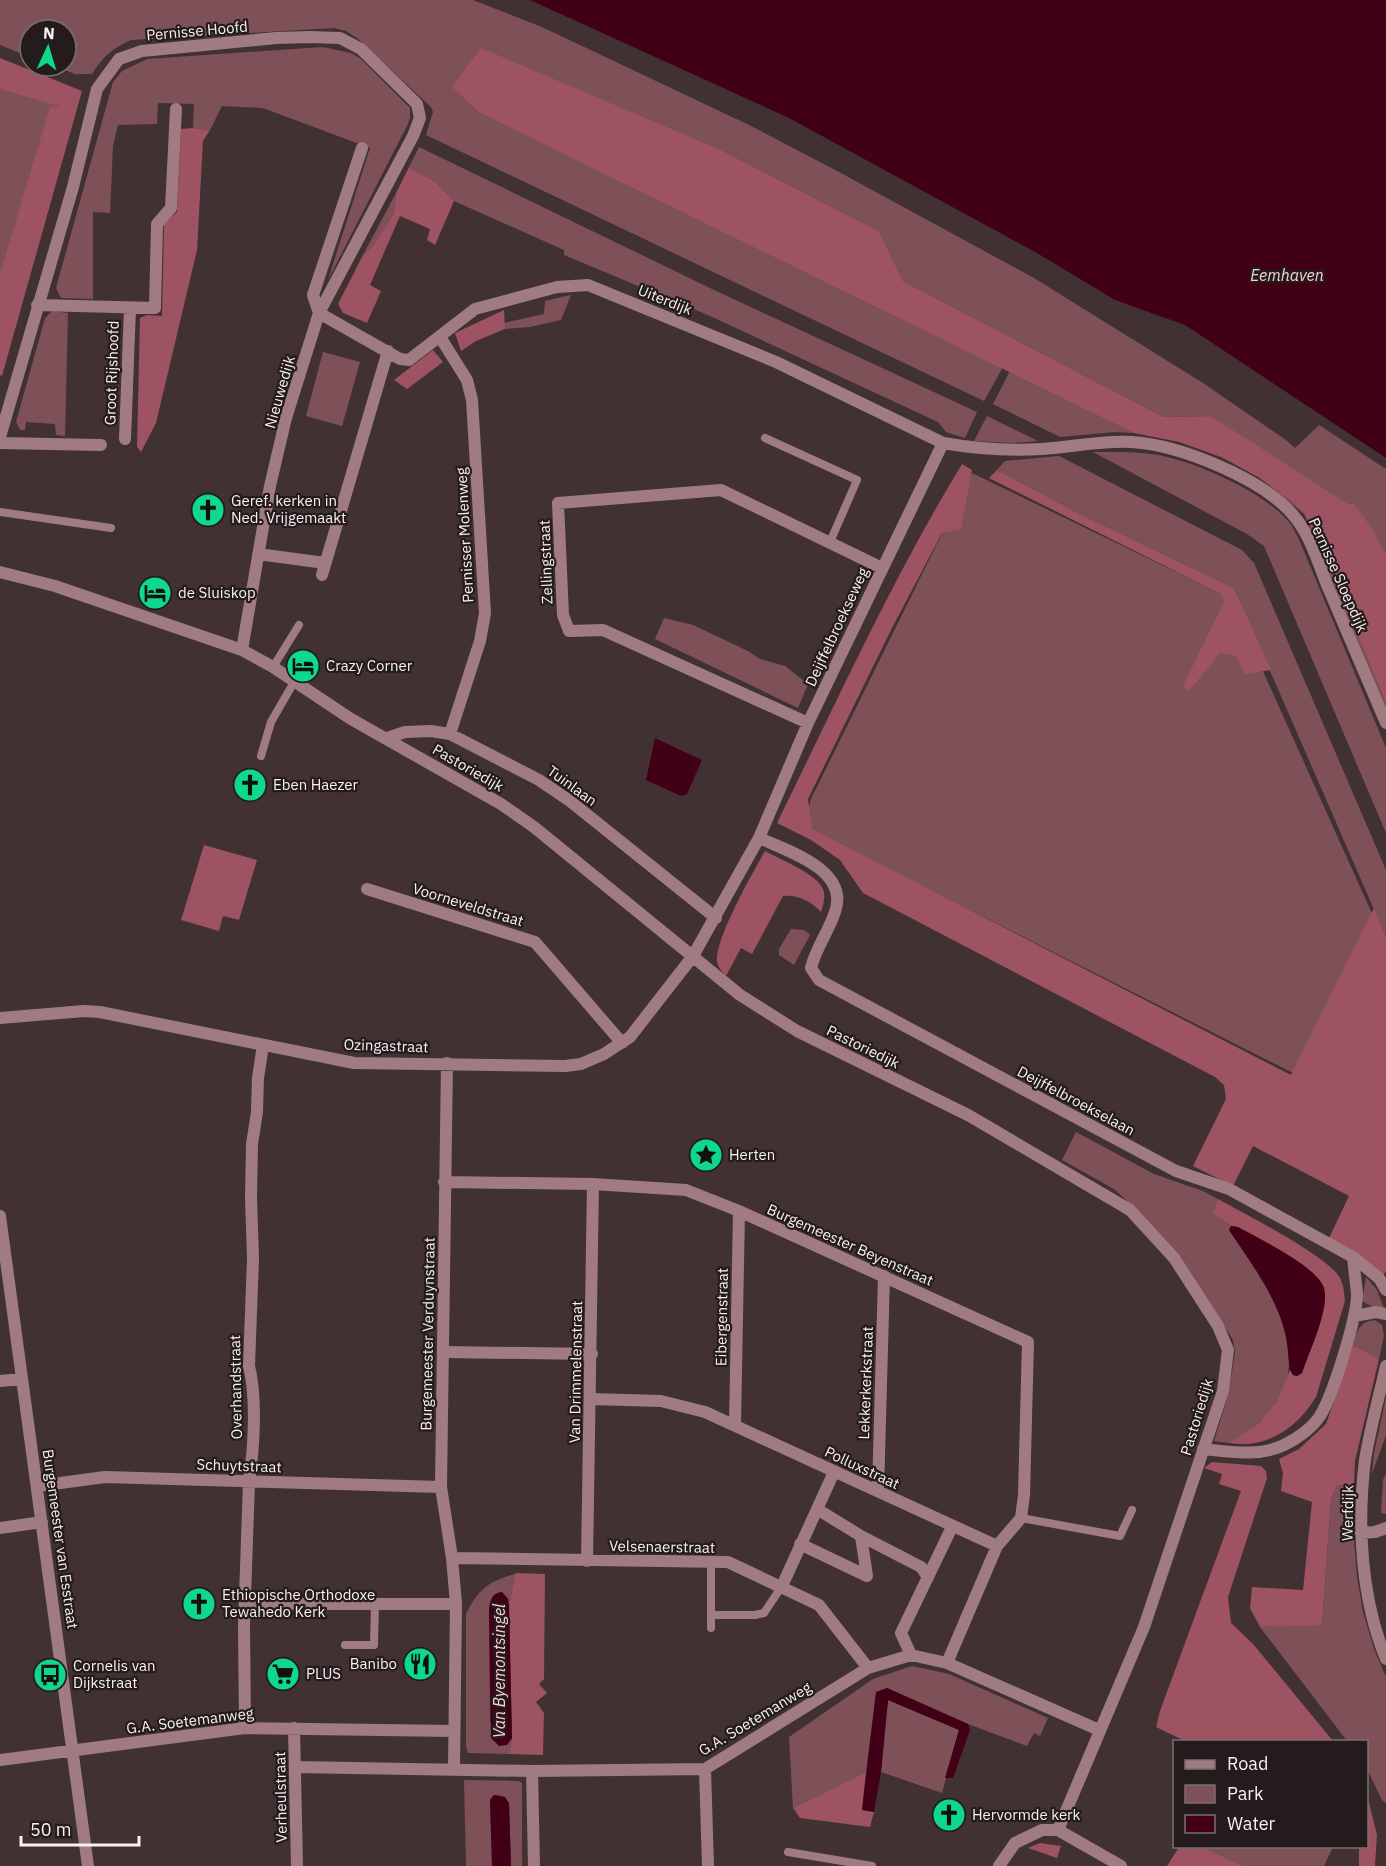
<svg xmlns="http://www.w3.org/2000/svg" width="1386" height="1866" viewBox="0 0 1386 1866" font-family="'IBM Plex Sans',sans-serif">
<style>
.green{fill:#7e5159}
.forest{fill:#9d5362}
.water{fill:#420016}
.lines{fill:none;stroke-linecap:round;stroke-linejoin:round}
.service{stroke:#a07c82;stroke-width:8}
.pedestrian{stroke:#a07c82;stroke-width:12}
.minor{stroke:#a07c82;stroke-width:12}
.tertiary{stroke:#a07c82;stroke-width:12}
.labels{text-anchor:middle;stroke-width:4.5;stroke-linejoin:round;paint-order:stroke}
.street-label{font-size:15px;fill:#fbeff0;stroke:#231b1c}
.poi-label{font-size:15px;fill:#fbeff0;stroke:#231b1c;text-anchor:start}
.water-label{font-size:16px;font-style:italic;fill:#fccfd5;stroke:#231b1c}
</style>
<rect width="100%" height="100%" fill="#423133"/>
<path class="green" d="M0,0H473L542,27L749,125L839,172L1034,278L1203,383L1286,440L1295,448L1319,425L1386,469V713L1304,514L1264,481L1282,463L1211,416L1164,417L903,281L879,231L725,152L453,87L478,112L1003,367L984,401L426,135L433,112L431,107L357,38L346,31L334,28L131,40C113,48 102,57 92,74H75L54,66H66V30H30V57L0,45Z
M323,47L351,53L361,59L410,108V118L407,126L328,280L370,148L263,108L222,106L210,130L193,128L194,104L158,103L157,124L118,125L113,146L110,213L93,212V299L61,298L56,288L113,82L122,71L147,59Z
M0,85L58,102L0,302Z
M419,147L712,289L977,412L965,438L946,432L938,422L710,316L564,255V250L454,201L437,183L409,167Z
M396,193L394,213L373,246L363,255Z
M571,295L561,320L530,327L505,329L504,323L544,314L545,301Z
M52,311L68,313L65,436L56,435L55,424L26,422L25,430H20L16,422L45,318Z
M323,352L360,362L342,426L306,416Z
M1010,371L1134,433L1115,432L1060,437L993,404Z
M987,416L1038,441L1013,443L974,441Z
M1093,452C1114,452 1136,451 1158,455C1196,462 1262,491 1288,521C1292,525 1295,532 1298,537L1386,748V833L1264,546L1247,534Z
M1059,456L1242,550L1254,563L1386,870V937L1234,588L1082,515L997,470L1005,461Z
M972,473L1230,598L1379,929L1301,1077L813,831L807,814L811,799Z
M664,618L693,625L748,651L760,659L785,666L808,684L798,708L655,639Z
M791,929L804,930L810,935L794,965L779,955V949Z
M1076,1132L1154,1174L1203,1191L1218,1199L1214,1213L1231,1226L1229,1230C1262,1278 1311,1343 1278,1402C1267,1420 1246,1432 1229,1443L1214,1441L1228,1396L1235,1353L1233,1340L1217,1314L1139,1212L1114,1189L1062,1160Z
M1366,1277L1377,1290L1384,1308L1371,1306L1362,1301Z
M1375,1320L1382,1325L1384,1336L1379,1359L1353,1345C1357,1331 1359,1322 1375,1320Z
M1386,1397V1435L1372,1474L1374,1453Z
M1386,1473V1514L1381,1513L1383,1480Z
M1354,1484L1352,1515L1357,1577L1363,1612L1374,1649L1386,1677V1803L1382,1800L1367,1769L1366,1742L1347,1741L1260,1627L1322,1624L1331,1499L1337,1486Z
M515,1574L509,1607L508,1599L502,1592C492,1593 491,1600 489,1608L490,1722L507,1745L512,1738L509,1754L468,1753L466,1747V1614C478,1590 488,1581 515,1574Z
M912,1666L949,1674L1048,1718L1040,1736L1034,1733L1027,1746L968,1724L887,1688L876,1693L866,1772L793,1808L789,1737L873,1679Z
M888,1700L959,1730L942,1793L881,1772Z
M464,1780L518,1781L522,1783V1866H511L509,1803C505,1797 502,1795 494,1795L490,1800L492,1866H466Z
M1205,1847H1333L1324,1866H1227L1201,1855Z"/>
<path class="forest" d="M481,48L725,152L879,231L903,281L1164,417L1211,416L1348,504H1354L1371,527L1386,555V702L1321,547L1305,514L1293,502L1258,477L1221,457L1179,442L1134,433L478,112L452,87Z
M0,58L82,91L2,376L0,375V274L50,107L59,106L0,89Z
M193,128L210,130L203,141L197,250L156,423L141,452L137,447L140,318L147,315L162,316L164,224L177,212L181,129Z
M409,167L437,183L454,201L435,245L427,240L430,229L400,216L370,285L381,291L367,323L343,313L338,304L363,255L373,246L394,213L396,193Z
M504,310L505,329L476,341L461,351L455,333Z
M433,350L443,362L407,389L394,380Z
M962,464L972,470L961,529L942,533L892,628L808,799L812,829L1291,1075L1374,908L1386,937V1272L1381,1276C1368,1258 1348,1249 1329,1238L1349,1196L1253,1146L1233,1186L1193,1166L1226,1099L1224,1085L1215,1077L863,893L840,860L811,840L777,823C836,703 892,579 962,464Z
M997,470L1082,515L1234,588L1271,670L1244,674L1236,656L1220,653L1189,691L1183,686L1224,602L1221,594L989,478Z
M204,845L257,860L239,920L223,916L219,931L181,920Z
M765,851C779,859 821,875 824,892C825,898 823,907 821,912C813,902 796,894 783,896L752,954L741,948L726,976C722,971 717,967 717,960C716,937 752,874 765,851Z
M1218,1199C1243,1213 1328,1256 1340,1278C1344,1285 1344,1293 1345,1301L1316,1397C1297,1428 1267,1449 1229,1443L1259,1423L1277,1402L1290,1370L1293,1375L1297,1376L1302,1373L1321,1316L1324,1301L1238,1227L1231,1226L1213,1213Z
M1353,1345L1379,1359L1355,1461L1354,1484L1337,1486L1331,1499L1322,1625L1260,1627L1250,1608L1252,1587L1303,1590L1312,1502L1281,1491L1283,1473L1279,1459L1299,1449L1326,1424Z
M1212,1462L1261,1466L1266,1471L1267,1478L1228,1597L1231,1623L1253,1644L1333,1741H1185L1156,1727L1160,1711L1241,1491L1219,1484L1222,1474L1204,1468Z
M517,1573L545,1574L544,1679L539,1684L547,1693L536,1702L544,1713L543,1755L509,1754L512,1738L509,1607L515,1574Z
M866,1772L862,1810L874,1812L870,1827L800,1818L793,1808Z
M1367,1795L1377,1835L1375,1866H1359V1847L1366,1846Z
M1040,1843L1061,1846L1057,1858L1028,1848Z
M1179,1847H1201L1243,1866H1167Z"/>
<path class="water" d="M530,0H1386V458L1185,325L1115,300L1037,253L789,118Z
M655,738L702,760L687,794L681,796L646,780Z
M1231,1226L1238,1227C1258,1238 1318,1267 1324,1288C1330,1309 1309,1352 1302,1373L1297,1376L1293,1375L1290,1370C1288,1358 1288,1345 1285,1333C1276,1295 1250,1262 1229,1230Z
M502,1592L508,1599L509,1607L512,1738L507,1745L499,1746L491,1738L489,1608C491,1599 492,1593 502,1592Z
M887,1688L968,1724L970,1730L953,1778H945L959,1730L888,1700L881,1772L874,1812L862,1810L876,1692Z
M494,1795L505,1797L509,1803L511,1866H492L490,1800Z"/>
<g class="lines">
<path class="service" d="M765,438L857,480L830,542
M0,512L111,528
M273,667L299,625
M261,756L271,722L294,682
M1021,1518L1120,1536L1132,1510
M711,1562V1615H755L764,1613L782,1586
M711,1615V1628
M345,1645H374L375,1602
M788,1852L872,1866"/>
<path class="pedestrian" d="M443,1352L592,1354
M817,1509L861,1536L921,1567L928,1577
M800,1544L867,1576L861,1536
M782,1586L834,1472
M911,1655L901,1633L952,1527"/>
<path class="minor" d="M37,305L155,308L157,224L171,208L176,109
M440,337L467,380L472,400L485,613L480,641L450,734
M0,437L73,187L97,89L119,59L142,51L276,38L309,37L340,38L361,49L417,104L420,118L413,136L319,313L400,359L409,360L475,309L557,287L588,285L776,362L943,443L808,723L759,838
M125,439L130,308
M0,443L101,445
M943,443C977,449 1008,451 1042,449C1073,447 1102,440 1132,442C1180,445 1264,479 1294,516C1310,535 1318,562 1327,585C1347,631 1366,677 1386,723
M258,554L325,563
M0,572L55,586L242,650L273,667L351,719L501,804L534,827L740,995L797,1031L968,1115L1130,1210L1174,1258L1218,1326L1228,1350L1223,1391L1144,1627L1058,1830
M322,575L388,351
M242,650L270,486L286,418L319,313L313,295L362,148
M808,723L603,630L569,631L563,615L558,503L721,490L882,568
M387,738L405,732L431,731L450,734L539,780L570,801L716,918
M367,889L535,942L622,1043
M0,1018L84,1011L100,1012L354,1063L565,1066L581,1064L604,1054L630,1037L693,956L759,838C788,851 850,870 835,912C829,931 816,947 811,968L819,980L1176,1171L1229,1189L1353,1257C1354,1269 1356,1282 1357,1294C1357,1318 1333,1395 1320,1416C1312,1428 1297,1439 1284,1445C1259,1457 1230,1452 1203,1449
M447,1063L441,1487L452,1558L456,1604L454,1768
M444,1182L593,1184L686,1190L739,1211L1028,1342L1024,1495L1021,1518L997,1546L947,1663
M0,1216L88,1866
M1353,1257L1379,1278L1386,1290
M1354,1316L1376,1312L1386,1314
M1386,1366C1379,1397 1370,1429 1365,1460C1357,1525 1361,1598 1386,1659
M0,1381L22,1379
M590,1399L661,1401L705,1412L997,1546
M735,1424L739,1211
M38,1486L105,1477L441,1487
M878,1491L884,1276
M0,1528L42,1522
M1361,1533L1375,1532L1386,1528
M452,1558L728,1562L819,1605L868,1668
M587,1561L593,1184
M245,1604H456
M245,1728L244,1626L249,1481C254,1448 257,1398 249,1366L253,1258L251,1198L252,1144L257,1112L258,1078L263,1045
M294,1728L297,1866
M0,1760L245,1728L454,1731
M295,1767L532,1771L705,1769L868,1668L911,1655L947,1663L1099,1730
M705,1769L708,1866
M532,1771L534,1866"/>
<path class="tertiary" d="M999,1866L1015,1843L1042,1830H1058L1121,1866"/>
</g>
<defs>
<symbol id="church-disc" viewBox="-11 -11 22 22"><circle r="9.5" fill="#0ed98a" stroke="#231b1c"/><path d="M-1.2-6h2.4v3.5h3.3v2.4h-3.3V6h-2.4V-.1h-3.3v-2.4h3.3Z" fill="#111"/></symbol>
<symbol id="hotel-disc" viewBox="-11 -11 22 22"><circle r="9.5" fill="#0ed98a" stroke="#231b1c"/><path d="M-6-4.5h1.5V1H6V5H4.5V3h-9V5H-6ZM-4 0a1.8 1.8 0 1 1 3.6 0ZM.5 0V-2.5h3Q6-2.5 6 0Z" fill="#111"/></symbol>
<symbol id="sight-disc" viewBox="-11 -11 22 22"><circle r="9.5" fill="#0ed98a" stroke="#231b1c"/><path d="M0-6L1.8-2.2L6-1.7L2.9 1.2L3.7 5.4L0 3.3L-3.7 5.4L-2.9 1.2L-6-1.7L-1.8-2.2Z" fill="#111"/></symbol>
<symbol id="restaurant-disc" viewBox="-11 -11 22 22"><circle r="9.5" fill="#0ed98a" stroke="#231b1c"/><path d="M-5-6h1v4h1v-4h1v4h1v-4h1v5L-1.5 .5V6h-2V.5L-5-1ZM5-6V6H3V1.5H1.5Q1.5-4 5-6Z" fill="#111"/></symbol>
<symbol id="supermarket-disc" viewBox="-11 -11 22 22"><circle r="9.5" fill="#0ed98a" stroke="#231b1c"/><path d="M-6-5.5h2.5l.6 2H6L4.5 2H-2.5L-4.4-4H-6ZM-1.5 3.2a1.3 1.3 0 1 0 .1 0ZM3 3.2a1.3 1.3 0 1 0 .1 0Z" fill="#111"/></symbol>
<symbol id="bus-disc" viewBox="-11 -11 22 22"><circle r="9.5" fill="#0ed98a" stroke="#231b1c"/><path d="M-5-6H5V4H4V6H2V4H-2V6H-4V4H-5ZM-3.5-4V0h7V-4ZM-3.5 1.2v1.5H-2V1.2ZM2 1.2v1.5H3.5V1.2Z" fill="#111"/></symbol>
</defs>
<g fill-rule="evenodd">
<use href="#church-disc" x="189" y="491" width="38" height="38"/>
<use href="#hotel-disc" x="136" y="574" width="38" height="38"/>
<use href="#hotel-disc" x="284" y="647" width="38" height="38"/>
<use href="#church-disc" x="231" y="766" width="38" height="38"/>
<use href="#sight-disc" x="687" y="1136" width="38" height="38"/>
<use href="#church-disc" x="180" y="1585" width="38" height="38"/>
<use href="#restaurant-disc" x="401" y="1645" width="38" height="38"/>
<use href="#supermarket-disc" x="264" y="1655" width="38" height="38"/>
<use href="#bus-disc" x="31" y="1656" width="38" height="38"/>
<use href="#church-disc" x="930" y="1796" width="38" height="38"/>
</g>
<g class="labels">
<g class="street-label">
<text transform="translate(197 31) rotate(-5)" y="5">Pernisse Hoofd</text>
<text transform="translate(665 300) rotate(22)" y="5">Uiterdijk</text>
<text transform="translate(112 373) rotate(-88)" y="5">Groot Rijshoofd</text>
<text transform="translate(280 392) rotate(-74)" y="5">Nieuwedijk</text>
<text transform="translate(465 535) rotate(-93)" y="5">Pernisser Molenweg</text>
<text transform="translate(546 562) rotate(-92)" y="5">Zellingstraat</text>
<text transform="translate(1338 575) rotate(66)" y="5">Pernisse Sloepdijk</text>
<text transform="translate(837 627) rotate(-65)" y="5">Deijffelbroekseweg</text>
<text transform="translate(468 768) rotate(30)" y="5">Pastoriedijk</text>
<text transform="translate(572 786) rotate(36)" y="5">Tuinlaan</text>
<text transform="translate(468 905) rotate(17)" y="5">Voorneveldstraat</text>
<text transform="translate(386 1046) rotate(2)" y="5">Ozingastraat</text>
<text transform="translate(863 1047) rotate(26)" y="5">Pastoriedijk</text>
<text transform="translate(1076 1101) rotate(28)" y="5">Deijffelbroekselaan</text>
<text transform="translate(850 1245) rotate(24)" y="5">Burgemeester Beyenstraat</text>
<text transform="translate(722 1317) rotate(-89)" y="5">Eibergenstraat</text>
<text transform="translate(428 1334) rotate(-89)" y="5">Burgemeester Verduynstraat</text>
<text transform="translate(576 1372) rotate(-89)" y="5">Van Drimmelenstraat</text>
<text transform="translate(866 1383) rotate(-88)" y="5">Lekkerkerkstraat</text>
<text transform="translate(236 1387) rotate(-91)" y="5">Overhandstraat</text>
<text transform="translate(1197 1417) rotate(-73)" y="5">Pastoriedijk</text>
<text transform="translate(239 1466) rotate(2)" y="5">Schuytstraat</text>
<text transform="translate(862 1468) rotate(25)" y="5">Polluxstraat</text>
<text transform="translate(1348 1513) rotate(-89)" y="5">Werfdijk</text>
<text transform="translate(60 1539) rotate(82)" y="5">Burgemeester van Esstraat</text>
<text transform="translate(662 1547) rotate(1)" y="5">Velsenaerstraat</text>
<text transform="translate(755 1719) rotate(-31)" y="5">G.A. Soetemanweg</text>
<text transform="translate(190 1721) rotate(-7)" y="5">G.A. Soetemanweg</text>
<text transform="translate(281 1797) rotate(-91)" y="5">Verheulstraat</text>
</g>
<g class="poi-label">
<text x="231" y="506">Geref. kerken in<tspan x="231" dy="17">Ned. Vrijgemaakt</tspan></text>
<text x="178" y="598">de Sluiskop</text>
<text x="326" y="671">Crazy Corner</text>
<text x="273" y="790">Eben Haezer</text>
<text x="729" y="1160">Herten</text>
<text x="222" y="1600">Ethiopische Orthodoxe<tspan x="222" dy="17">Tewahedo Kerk</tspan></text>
<text x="397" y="1669" text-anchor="end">Banibo</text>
<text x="73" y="1671">Cornelis van<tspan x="73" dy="17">Dijkstraat</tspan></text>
<text x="306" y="1679">PLUS</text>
<text x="972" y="1820">Hervormde kerk</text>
</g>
<g class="water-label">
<text x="1287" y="281">Eemhaven</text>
<text transform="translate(499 1671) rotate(-90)" y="6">Van Byemontsingel</text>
</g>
</g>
<rect x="1173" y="1740" width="195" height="108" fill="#231b1c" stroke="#797071" stroke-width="1.5"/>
<rect x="1185" y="1760" width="30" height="9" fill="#a07c82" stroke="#797071" stroke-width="1.5"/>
<text x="1227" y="1770" font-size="18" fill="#fbeff0">Road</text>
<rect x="1185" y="1785" width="30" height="18" fill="#7e5159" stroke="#797071" stroke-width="1.5"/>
<text x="1227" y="1800" font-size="18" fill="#fbeff0">Park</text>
<rect x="1185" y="1815" width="30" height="18" fill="#420016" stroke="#797071" stroke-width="1.5"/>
<text x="1227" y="1830" font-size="18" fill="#fbeff0">Water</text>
<g transform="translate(48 48) rotate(4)"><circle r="28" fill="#231b1c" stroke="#797071" stroke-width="1.5"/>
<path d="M0-4.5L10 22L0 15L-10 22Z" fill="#0ed98a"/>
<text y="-9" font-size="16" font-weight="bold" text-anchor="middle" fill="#fbeff0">N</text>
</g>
<path d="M21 1836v9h118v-9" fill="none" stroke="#fbeff0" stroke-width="3"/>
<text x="30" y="1836" font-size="18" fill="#fbeff0" stroke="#231b1c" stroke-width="4.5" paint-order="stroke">50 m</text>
</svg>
